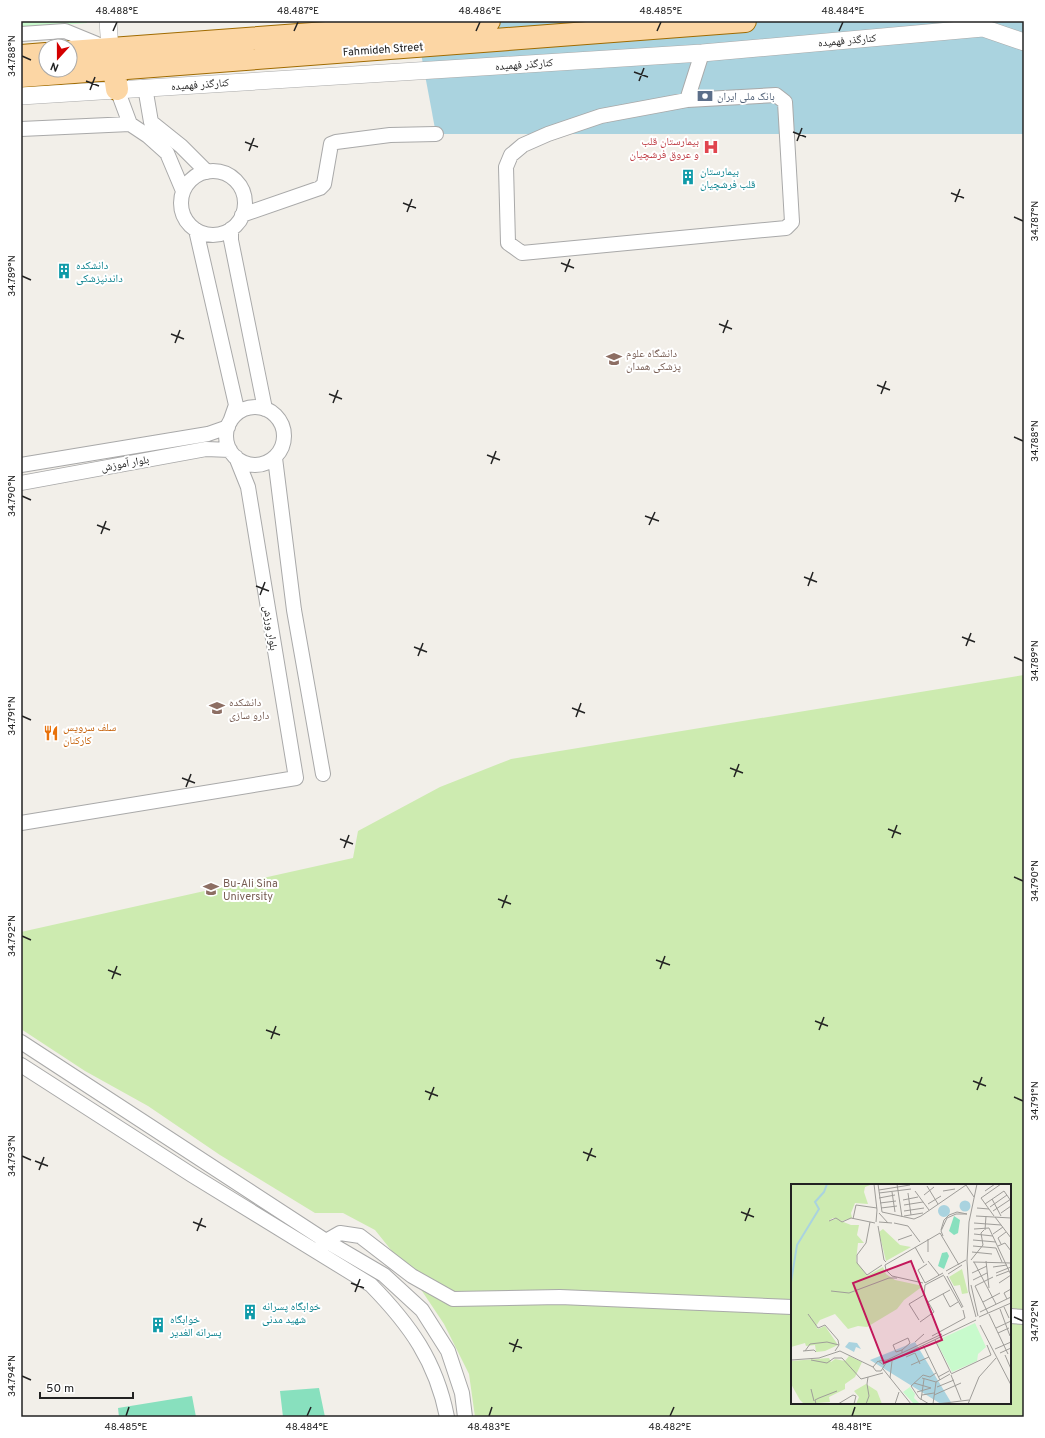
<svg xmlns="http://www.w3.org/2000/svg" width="1045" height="1438" viewBox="0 0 1045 1438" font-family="Overpass,'Noto Naskh Arabic',sans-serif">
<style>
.grass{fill:#cdebb0;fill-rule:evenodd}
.park{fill:#c8facc}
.pitch{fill:#88e0be}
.water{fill:#aad3df}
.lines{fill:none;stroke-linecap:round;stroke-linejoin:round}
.minor-casing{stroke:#a9a9a9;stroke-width:16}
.tertiary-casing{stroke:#a9a9a9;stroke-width:18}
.primary-casing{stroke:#a06b00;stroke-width:24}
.minor{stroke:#fff;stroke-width:14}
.tertiary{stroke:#fff;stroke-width:17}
.primary{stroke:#fcd6a4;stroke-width:22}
.ticks{fill:none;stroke:#222;stroke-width:1.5}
.labels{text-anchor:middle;stroke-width:4;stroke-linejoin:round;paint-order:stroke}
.street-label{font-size:11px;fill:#222;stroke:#fff}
.service-label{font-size:11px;fill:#4e5e75;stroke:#fff;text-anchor:start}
.health-label{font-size:11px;fill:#be3a42;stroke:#fff;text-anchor:end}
.culture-label{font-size:11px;fill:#0d838f;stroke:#fff;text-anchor:start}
.education-label{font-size:11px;fill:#785e54;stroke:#fff;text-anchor:start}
.food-label{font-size:11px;fill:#c56008;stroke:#fff;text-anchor:start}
.inset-river{fill:none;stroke:#aad3df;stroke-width:2}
.inset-road{fill:none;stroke:#9f9d99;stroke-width:1}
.view{fill:#c2185b;fill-opacity:0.15;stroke:#c2185b;stroke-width:2}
.inset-edge{fill:none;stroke:#222;stroke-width:2}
.neatline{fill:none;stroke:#222;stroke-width:1.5}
.ticks-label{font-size:10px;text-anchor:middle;fill:#222}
</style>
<rect width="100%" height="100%" fill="#f2efe9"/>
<path class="grass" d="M1024,675V1417H475L469,1374L444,1324L412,1276L375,1230L343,1213H315L220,1155L148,1106L85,1071L21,1029V932L353,858L358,831L440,787L511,759ZM792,1185H1010V1403H792Z"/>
<path class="park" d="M21,21H87V23L21,28Z"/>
<path class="pitch" d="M319,1388L325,1417H283L280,1391Z
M192,1396L196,1417H119L118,1408Z"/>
<path class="water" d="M415,21H1024V134H436Z"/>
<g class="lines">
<defs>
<path id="minor" d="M21,34L65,31L104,47
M145,87L151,122L181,146L207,172
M117,89L130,124L148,136L167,153L183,191
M687,100L776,95L785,102L792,222L786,228L522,253L508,243L506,167L511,155L523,145L548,134L601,116L687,100L702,53
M21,129L130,124
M181 203a32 32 0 1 1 64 0a32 32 0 1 1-64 0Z
M242,215L320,188L324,184L331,144L336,142L390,135L436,134
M231,229V240L265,409
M196,230L236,405L230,422
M226 436a29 29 0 1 1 58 0a29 29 0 1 1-58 0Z
M275,458L294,610L323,774
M21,465L208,434L228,427
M21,483L206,449L230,450
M21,823L296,778L248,487L236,457
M21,1042L326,1241L384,1275L422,1310L448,1351L462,1393L465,1417
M21,1065L192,1175L371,1285C410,1325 436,1361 447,1417
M321,1247L326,1241L340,1233L360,1236L412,1276L453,1299L560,1297L792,1307
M1010,1316L1024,1317"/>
<path id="tertiary" d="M108,21L110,49
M21,96L702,53L983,28L1024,42"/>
<path id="primary" d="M70,52L489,21
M21,56L46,54
M114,69L117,89
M21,76L745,21"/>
</defs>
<use href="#minor" class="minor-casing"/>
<use href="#tertiary" class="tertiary-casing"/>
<use href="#primary" class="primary-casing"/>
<use href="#minor" class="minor"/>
<use href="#tertiary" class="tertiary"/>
<use href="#primary" class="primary"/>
</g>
<path class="ticks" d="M113,31L117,22M294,31L298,22M476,31L480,22M657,31L661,22M839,31L843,22M22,56L31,60M634,72L648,77M86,81L99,86M639,81L644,68M90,90L95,77M793,132L806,137M797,141L802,128M245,142L258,147M249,151L254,138M951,193L964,198M955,202L960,189M403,203L416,208M407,212L412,199M1014,217L1023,221M561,263L574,268M565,272L570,259M22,276L31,280M719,324L732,329M723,333L728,320M171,334L184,339M175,343L180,330M877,385L890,390M329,394L342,399M881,394L886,381M333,403L338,390M1014,437L1023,441M487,455L500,460M491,464L496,451M22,496L31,500M645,516L659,521M97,525L110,530M649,525L655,512M101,534L106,521M804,577L817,582M256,586L269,591M808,586L813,572M260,595L265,582M962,637L975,642M966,646L971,633M414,647L427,652M418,656L423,643M1014,657L1023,661M572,708L585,713M22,716L31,720M576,717L581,703M730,768L743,773M734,777L739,764M182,778L195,783M186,787L191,774M888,829L901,834M892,838L897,825M340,839L353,844M344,848L349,835M1014,877L1023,881M498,899L511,904M502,908L507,895M22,936L31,940M656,960L670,965M660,969L665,956M108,970L121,975M112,979L117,966M815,1021L828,1026M266,1030L280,1035M819,1030L824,1017M271,1039L276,1026M973,1081L986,1086M977,1090L982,1077M425,1091L438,1096M1014,1097L1023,1101M429,1100L434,1087M583,1152L596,1157M22,1156L31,1160M35,1161L48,1166M587,1161L592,1148M39,1170L44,1157M741,1212L754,1217M745,1221L750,1208M193,1222L206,1227M197,1231L202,1218M351,1283L364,1288M355,1292L360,1279M1014,1317L1023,1321M509,1343L522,1348M513,1352L518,1339M22,1376L31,1380M126,1416L129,1407M307,1416L311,1407M489,1416L492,1407M670,1416L674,1407M852,1416L855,1407"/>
<defs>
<symbol id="bank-bare" viewBox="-9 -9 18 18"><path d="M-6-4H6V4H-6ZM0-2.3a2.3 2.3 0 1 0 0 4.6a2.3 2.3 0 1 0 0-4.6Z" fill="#5c6f8a" stroke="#fff" stroke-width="2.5" paint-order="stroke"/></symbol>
<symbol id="hospital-bare" viewBox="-9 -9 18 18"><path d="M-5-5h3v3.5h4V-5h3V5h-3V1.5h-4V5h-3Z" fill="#e0444e" stroke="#fff" stroke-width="2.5" paint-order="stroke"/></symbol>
<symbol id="building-bare" viewBox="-9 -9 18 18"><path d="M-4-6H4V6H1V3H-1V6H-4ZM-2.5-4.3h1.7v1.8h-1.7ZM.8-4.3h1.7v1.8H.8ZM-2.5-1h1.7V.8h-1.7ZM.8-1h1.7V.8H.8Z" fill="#0f9aa8" stroke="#fff" stroke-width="2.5" paint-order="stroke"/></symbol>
<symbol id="university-bare" viewBox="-9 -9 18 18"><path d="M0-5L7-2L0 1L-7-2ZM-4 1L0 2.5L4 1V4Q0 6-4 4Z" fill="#8d6e63" stroke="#fff" stroke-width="2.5" paint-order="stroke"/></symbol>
<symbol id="restaurant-bare" viewBox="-9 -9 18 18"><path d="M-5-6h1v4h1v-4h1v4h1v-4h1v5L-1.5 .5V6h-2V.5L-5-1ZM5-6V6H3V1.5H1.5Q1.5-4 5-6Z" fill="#e8710a" stroke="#fff" stroke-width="2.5" paint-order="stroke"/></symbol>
</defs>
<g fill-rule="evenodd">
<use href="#bank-bare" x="694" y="85" width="22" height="22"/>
<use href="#hospital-bare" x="700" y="136" width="22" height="22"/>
<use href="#building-bare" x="677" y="166" width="22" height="22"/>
<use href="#building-bare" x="53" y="260" width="22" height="22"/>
<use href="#university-bare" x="603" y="348" width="22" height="22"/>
<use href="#university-bare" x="206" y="697" width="22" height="22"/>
<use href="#restaurant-bare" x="40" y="722" width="22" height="22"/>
<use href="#university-bare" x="200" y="878" width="22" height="22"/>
<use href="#building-bare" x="239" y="1301" width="22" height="22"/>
<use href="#building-bare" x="147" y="1314" width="22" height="22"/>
</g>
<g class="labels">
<g class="street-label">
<text transform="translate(847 40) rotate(-5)" y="4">کنارگذر فهمیده</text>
<text transform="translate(383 49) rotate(-4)" y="4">Fahmideh Street</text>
<text transform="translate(524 64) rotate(-4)" y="4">کنارگذر فهمیده</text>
<text transform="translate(200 84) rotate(-4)" y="4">کنارگذر فهمیده</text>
<text transform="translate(125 463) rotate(-10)" y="4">بلوار آموزش</text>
<text transform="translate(271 628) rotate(81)" y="4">بلوار ورزش</text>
</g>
<g class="service-label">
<text x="717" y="100">بانک ملی ایران</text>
</g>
<g class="health-label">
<text x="699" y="145">بیمارستان قلب<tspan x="699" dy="13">و عروق فرشچیان</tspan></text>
</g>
<g class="culture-label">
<text x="700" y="175">بیمارستان<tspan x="700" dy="13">قلب فرشچیان</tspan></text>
<text x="76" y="269">دانشکده<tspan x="76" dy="13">داندنپزشکی</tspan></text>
<text x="262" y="1310">خوابگاه پسرانه<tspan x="262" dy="13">شهید مدنی</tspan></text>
<text x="170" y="1323">خوابگاه<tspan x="170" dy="13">پسرانه الغدیر</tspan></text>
</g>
<g class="education-label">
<text x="626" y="357">دانشگاه علوم<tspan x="626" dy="13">پزشکی همدان</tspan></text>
<text x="229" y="706">دانشکده<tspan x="229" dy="13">دارو سازی</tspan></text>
<text x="223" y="887">Bu-Ali Sina<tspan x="223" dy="13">University</tspan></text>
</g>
<g class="food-label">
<text x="63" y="731">سلف سرویس<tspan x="63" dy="13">کارکنان</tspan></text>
</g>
</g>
<g transform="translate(791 1184)">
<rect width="220" height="220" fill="#f2efe9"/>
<path d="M0,0H82L74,3L73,8L77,20L64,19L60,29L61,34L51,37L42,34L37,37L45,35L60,41H68L66,51L73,59H67L65,77L76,92L92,83L95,90L104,96L132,102L113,116L106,125L76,143L67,142L57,145L44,130L29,136L25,142L27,145L34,142L47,161L34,167L25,168L24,161L15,162L14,159L0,163ZM92,45L109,61L120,63L95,77L88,48ZM171,85L177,109L171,110L169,101L163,102L158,93ZM58,172L71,178L64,193L54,200V205L38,213L39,218L13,220L9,216L0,200V177L38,174L40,178L44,175L54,177ZM75,200L86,207L91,220H65L68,213L63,207Z" fill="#cdebb0"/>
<path d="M184,139L195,163L187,170L186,177L161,188L145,157ZM119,203L124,210L123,214L129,220H123L112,208Z" fill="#c8facc"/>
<path d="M163,32L169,36L167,49L163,51L158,47ZM151,69L156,68L158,72L153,85L147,82Z" fill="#88e0be"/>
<path d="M168.5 22a5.5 5.5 0 1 1 11 0a5.5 5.5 0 1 1-11 0ZM147 27a6 6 0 1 1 12 0a6 6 0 1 1-12 0ZM58,158L66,159L70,165L65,163L63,168L54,163ZM124,158L161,220H150L79,176Z" fill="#aad3df"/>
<path class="inset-river" d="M0,98L6,61L28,25L24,18L33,8L36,0"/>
<path class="inset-road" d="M83,0L86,26L85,38M87,0L91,28L123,35L130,32L175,1M106,0L111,33M175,1L183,13M136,2L147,20M88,6L119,1M124,7L138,26M152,7L164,5M194,7L204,0M101,8L104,28M88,9L120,5M117,9L120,31M133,11L143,3M88,14L104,11M201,15L210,32M112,16L127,13M89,19L105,17M137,20L150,12M194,20L213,7L220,17M113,21L132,18M199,23L216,11M90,24L106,22M186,24L198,25M113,27L133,24M202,27L220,15M88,29L97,39M210,29L220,22M113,32L132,29M185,32L220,34M203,32L190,14L210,0M204,33L220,54M62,35L65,21L86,24M38,37L45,34L51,38L60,34L84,39M79,38L75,59L66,71V79L76,91L91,81M88,38L101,39M103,39L117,42L129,58M183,39L210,41M87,42L93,76L95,78M183,45L198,44L220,91M150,46L153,36L158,31L166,28L176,30H165L156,34L150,47L152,52M194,46L195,32M183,50L202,52M202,50L212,43M107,56L121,51M182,56L205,58M210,60L207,54L215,48M182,62L205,64L211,78M207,62L214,59L220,67M124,63L133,79M137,68V55M181,68L201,70M180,76L192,61L190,49L193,46M137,77L148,91M195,77L198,104M182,78L220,79M183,78L205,120M136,80L127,86L134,99L152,89M202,83L216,81M155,87L175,76M181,89L196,82M205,89L220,83M157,90L171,81M153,92L171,124M156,92L172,123M205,92L218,87M182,96L196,89M132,99L101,92L95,86L94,81L149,49L168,81M208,99L220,91M180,101L187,132M40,107L58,109L98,94H106M152,110L159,123L167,118M216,115L213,109L220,105M137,118L159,106M192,118L209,109M213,123L218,134M209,125L219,152M143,128L133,111L134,101L153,91M189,128L220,113M197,129L184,102L202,93M17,130L27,144L34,141L47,156L48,161L44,167M198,130L217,170M185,133L178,107L176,77L178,38L186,0M188,133L220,119M128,136L118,120L133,111M129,138L143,128M189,141L220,201M205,144L220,137M207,149L218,144M141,152L174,134L172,126M144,156L160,189M124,158L133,150M132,161L149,196M204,165L220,158M111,166L105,168L102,161L117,154L119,159L111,166V169M12,167L23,166L25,168M14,167L19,160L36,158L48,161M209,169L220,164M214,171L220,185M115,173L124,169L129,180M0,176L28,174L49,167L82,183M20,176L36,179L43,174H51L70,195L92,189M88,177L96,176L151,150M93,181L87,177L82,183L85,187H90L95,179L185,136M120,181L138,173M92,185L120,220M160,190L200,171L196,161M160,191L170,216M147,193L158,187M99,194L101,177M131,194L145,198M145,198L159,190M123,199L140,204M146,203L163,196M20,205L23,217M126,208L140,204M131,211L143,209M143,211L170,199M130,216L133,195M25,220L24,216L28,214L46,207M47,220L62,211L65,212L63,220M75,220L78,212L76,200L77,193M104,220L108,208M138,220L128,214L120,202L132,191L139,193L145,189M142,220L145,198M146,220L178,216M177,220L188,193L205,174"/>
<path class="view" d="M120,77L151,156L93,179L62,99Z"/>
<rect width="220" height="220" class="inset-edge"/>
</g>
<rect width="1045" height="1438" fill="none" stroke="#ffffff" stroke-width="44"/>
<g transform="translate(58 58) rotate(201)"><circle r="19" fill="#ffffff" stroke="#a7a7a7"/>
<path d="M0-3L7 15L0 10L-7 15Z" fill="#d40000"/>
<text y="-6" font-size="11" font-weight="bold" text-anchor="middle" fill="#222222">N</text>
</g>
<path d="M40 1392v6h93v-6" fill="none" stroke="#222222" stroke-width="2"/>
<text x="46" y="1392" font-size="12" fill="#222222" stroke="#ffffff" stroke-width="3" paint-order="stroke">50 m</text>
<rect x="22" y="22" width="1001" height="1394" class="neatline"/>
<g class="ticks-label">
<text x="117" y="14">48.488°E</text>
<text x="298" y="14">48.487°E</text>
<text x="480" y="14">48.486°E</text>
<text x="661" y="14">48.485°E</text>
<text x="843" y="14">48.484°E</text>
<text transform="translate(11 56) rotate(-90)" y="4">34.788°N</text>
<text transform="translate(1034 221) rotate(-90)" y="4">34.787°N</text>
<text transform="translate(11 276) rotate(-90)" y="4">34.789°N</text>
<text transform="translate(1034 441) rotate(-90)" y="4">34.788°N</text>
<text transform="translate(11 496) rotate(-90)" y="4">34.790°N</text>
<text transform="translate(1034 661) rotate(-90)" y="4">34.789°N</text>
<text transform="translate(11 716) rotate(-90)" y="4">34.791°N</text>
<text transform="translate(1034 881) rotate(-90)" y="4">34.790°N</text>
<text transform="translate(11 936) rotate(-90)" y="4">34.792°N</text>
<text transform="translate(1034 1101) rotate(-90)" y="4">34.791°N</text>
<text transform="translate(11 1156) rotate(-90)" y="4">34.793°N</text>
<text transform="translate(1034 1321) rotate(-90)" y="4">34.792°N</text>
<text transform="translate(11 1376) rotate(-90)" y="4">34.794°N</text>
<text x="126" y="1430">48.485°E</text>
<text x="307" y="1430">48.484°E</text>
<text x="489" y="1430">48.483°E</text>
<text x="670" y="1430">48.482°E</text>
<text x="852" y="1430">48.481°E</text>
</g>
</svg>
